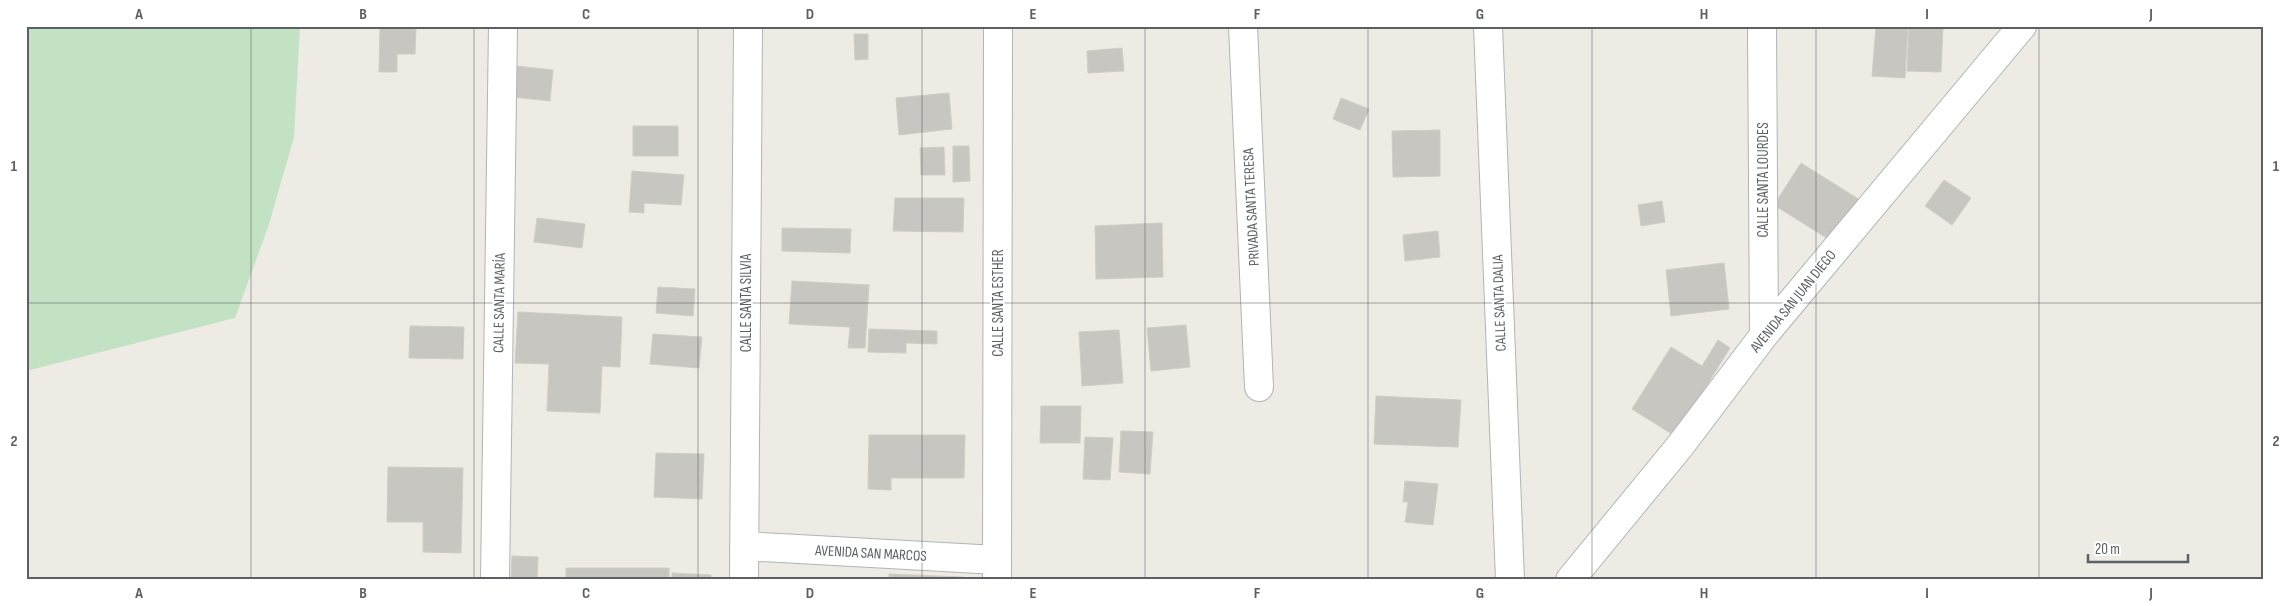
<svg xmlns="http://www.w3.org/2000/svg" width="2290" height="606" viewBox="0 0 2290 606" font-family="'Sofia Sans Condensed',sans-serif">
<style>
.green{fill:#c2e2c3}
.building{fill:#c8c6c0;stroke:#d1cdc3}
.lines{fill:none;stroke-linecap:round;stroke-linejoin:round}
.minor-casing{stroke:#b1b4b7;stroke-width:30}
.minor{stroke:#fff;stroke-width:28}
.grid{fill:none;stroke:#5c5f63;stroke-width:1;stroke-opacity:0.55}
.labels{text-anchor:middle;stroke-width:4;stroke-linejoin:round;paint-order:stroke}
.street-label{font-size:15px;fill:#5c5f63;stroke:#fff}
.neatline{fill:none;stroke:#5c5f63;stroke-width:2}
.grid-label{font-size:16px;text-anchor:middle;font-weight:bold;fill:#5c5f63}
</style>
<rect width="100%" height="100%" fill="#edebe4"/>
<path class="green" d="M26,26H300L294,137L269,224L235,318L26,371Z"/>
<path class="building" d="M380,26L416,27L415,54H397V72H379Z
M1876,26H1908L1905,78L1872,76Z
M1909,26H1943L1941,72L1907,71Z
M854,34H868V59L855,60Z
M1122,48L1124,71L1088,73L1087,51Z
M516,66L553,70L550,101L513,97Z
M949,93L952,129L899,135L896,98Z
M1341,98L1369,109L1360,130L1333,119Z
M633,126H678V156H633Z
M1440,130V176L1393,177L1392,131Z
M953,146H969L970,181L953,182Z
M944,147L945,175H921L920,148Z
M1801,163L1860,200L1833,242L1774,205Z
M632,171L684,175L681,205L644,203V213L629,212Z
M1944,180L1971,198L1952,225L1925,206Z
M895,198H964L963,232L893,231Z
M1662,201L1665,222L1641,226L1638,205Z
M537,218L585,224L582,248L534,242Z
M1162,223L1163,277L1096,279L1095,226Z
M782,228L851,229L850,253L782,251Z
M1438,231L1440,257L1405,261L1403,235Z
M1724,263L1729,309L1671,316L1666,270Z
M792,281L869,285L865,348H848L850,327L789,324Z
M658,287L695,289L693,316L656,313Z
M518,312L622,317L620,367L602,366L600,413L547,411L549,364L515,363Z
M1186,325L1190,367L1151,371L1147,328Z
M410,326L464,327L463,359L409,358Z
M869,329L937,331V344L906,343V353L868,352Z
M1119,330L1123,383L1082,386L1079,332Z
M653,334L702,337L699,368L650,364Z
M1718,340L1730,348L1675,436L1632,409L1671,347L1702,366Z
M1376,396L1461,400L1458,447L1374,444Z
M1041,406H1081L1080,443H1040Z
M1121,431L1153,432L1150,474L1119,472Z
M869,435H965L964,478H891V490L868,489Z
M1085,437L1113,438L1110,480L1083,479Z
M656,453L704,454L702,499L654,497Z
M388,467L463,468L461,553L423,552V522H387Z
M1405,481L1438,484L1433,525L1405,522L1408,502H1403Z
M512,556L538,557L537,580H511Z
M566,568H669V580H566Z
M672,573L711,575V580H672Z
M889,574L963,577V580H889Z"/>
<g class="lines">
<defs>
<path id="minor" d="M1243,26L1259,387
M1488,26L1510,580
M1762,26L1764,335
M744,546L997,560
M495,580L503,26
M744,580L748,26
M997,580L998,26
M1570,580L1680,446L1764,335L2022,26"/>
</defs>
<use href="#minor" class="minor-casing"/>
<use href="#minor" class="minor"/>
</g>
<path class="grid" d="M251,26V580M474,26V580M698,26V580M922,26V580M1145,26V580M1368,26V580M1592,26V580M1816,26V580M2039,26V580M26,303H2264"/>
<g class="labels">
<g class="street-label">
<text transform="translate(1763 180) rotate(-90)" y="5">CALLE SANTA LOURDES</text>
<text transform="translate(1251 207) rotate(-93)" y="5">PRIVADA SANTA TERESA</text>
<text transform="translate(1793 301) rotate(-51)" y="5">AVENIDA SAN JUAN DIEGO</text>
<text transform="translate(499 303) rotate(-89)" y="5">CALLE SANTA MARÍA</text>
<text transform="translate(746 303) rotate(-90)" y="5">CALLE SANTA SILVIA</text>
<text transform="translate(998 303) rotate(-90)" y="5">CALLE SANTA ESTHER</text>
<text transform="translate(1499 303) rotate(-92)" y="5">CALLE SANTA DALIA</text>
<text transform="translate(871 553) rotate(3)" y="5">AVENIDA SAN MARCOS</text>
</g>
</g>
<rect width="2290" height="606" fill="none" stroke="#ffffff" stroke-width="55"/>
<path d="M2088 554v8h100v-8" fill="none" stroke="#5c5f63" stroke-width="2.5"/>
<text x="2095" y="554" font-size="15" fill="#5c5f63" stroke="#ffffff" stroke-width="4" paint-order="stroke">20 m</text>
<rect x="28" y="28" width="2234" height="550" class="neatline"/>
<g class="grid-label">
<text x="139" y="19">A</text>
<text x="363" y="19">B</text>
<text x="586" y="19">C</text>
<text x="810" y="19">D</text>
<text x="1033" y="19">E</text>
<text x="1257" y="19">F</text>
<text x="1480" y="19">G</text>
<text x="1704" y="19">H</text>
<text x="1927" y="19">I</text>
<text x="2151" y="19">J</text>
<text x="14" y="171">1</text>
<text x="2276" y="171">1</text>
<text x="14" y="446">2</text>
<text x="2276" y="446">2</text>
<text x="139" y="598">A</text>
<text x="363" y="598">B</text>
<text x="586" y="598">C</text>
<text x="810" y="598">D</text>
<text x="1033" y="598">E</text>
<text x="1257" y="598">F</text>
<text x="1480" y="598">G</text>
<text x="1704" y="598">H</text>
<text x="1927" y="598">I</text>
<text x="2151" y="598">J</text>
</g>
</svg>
